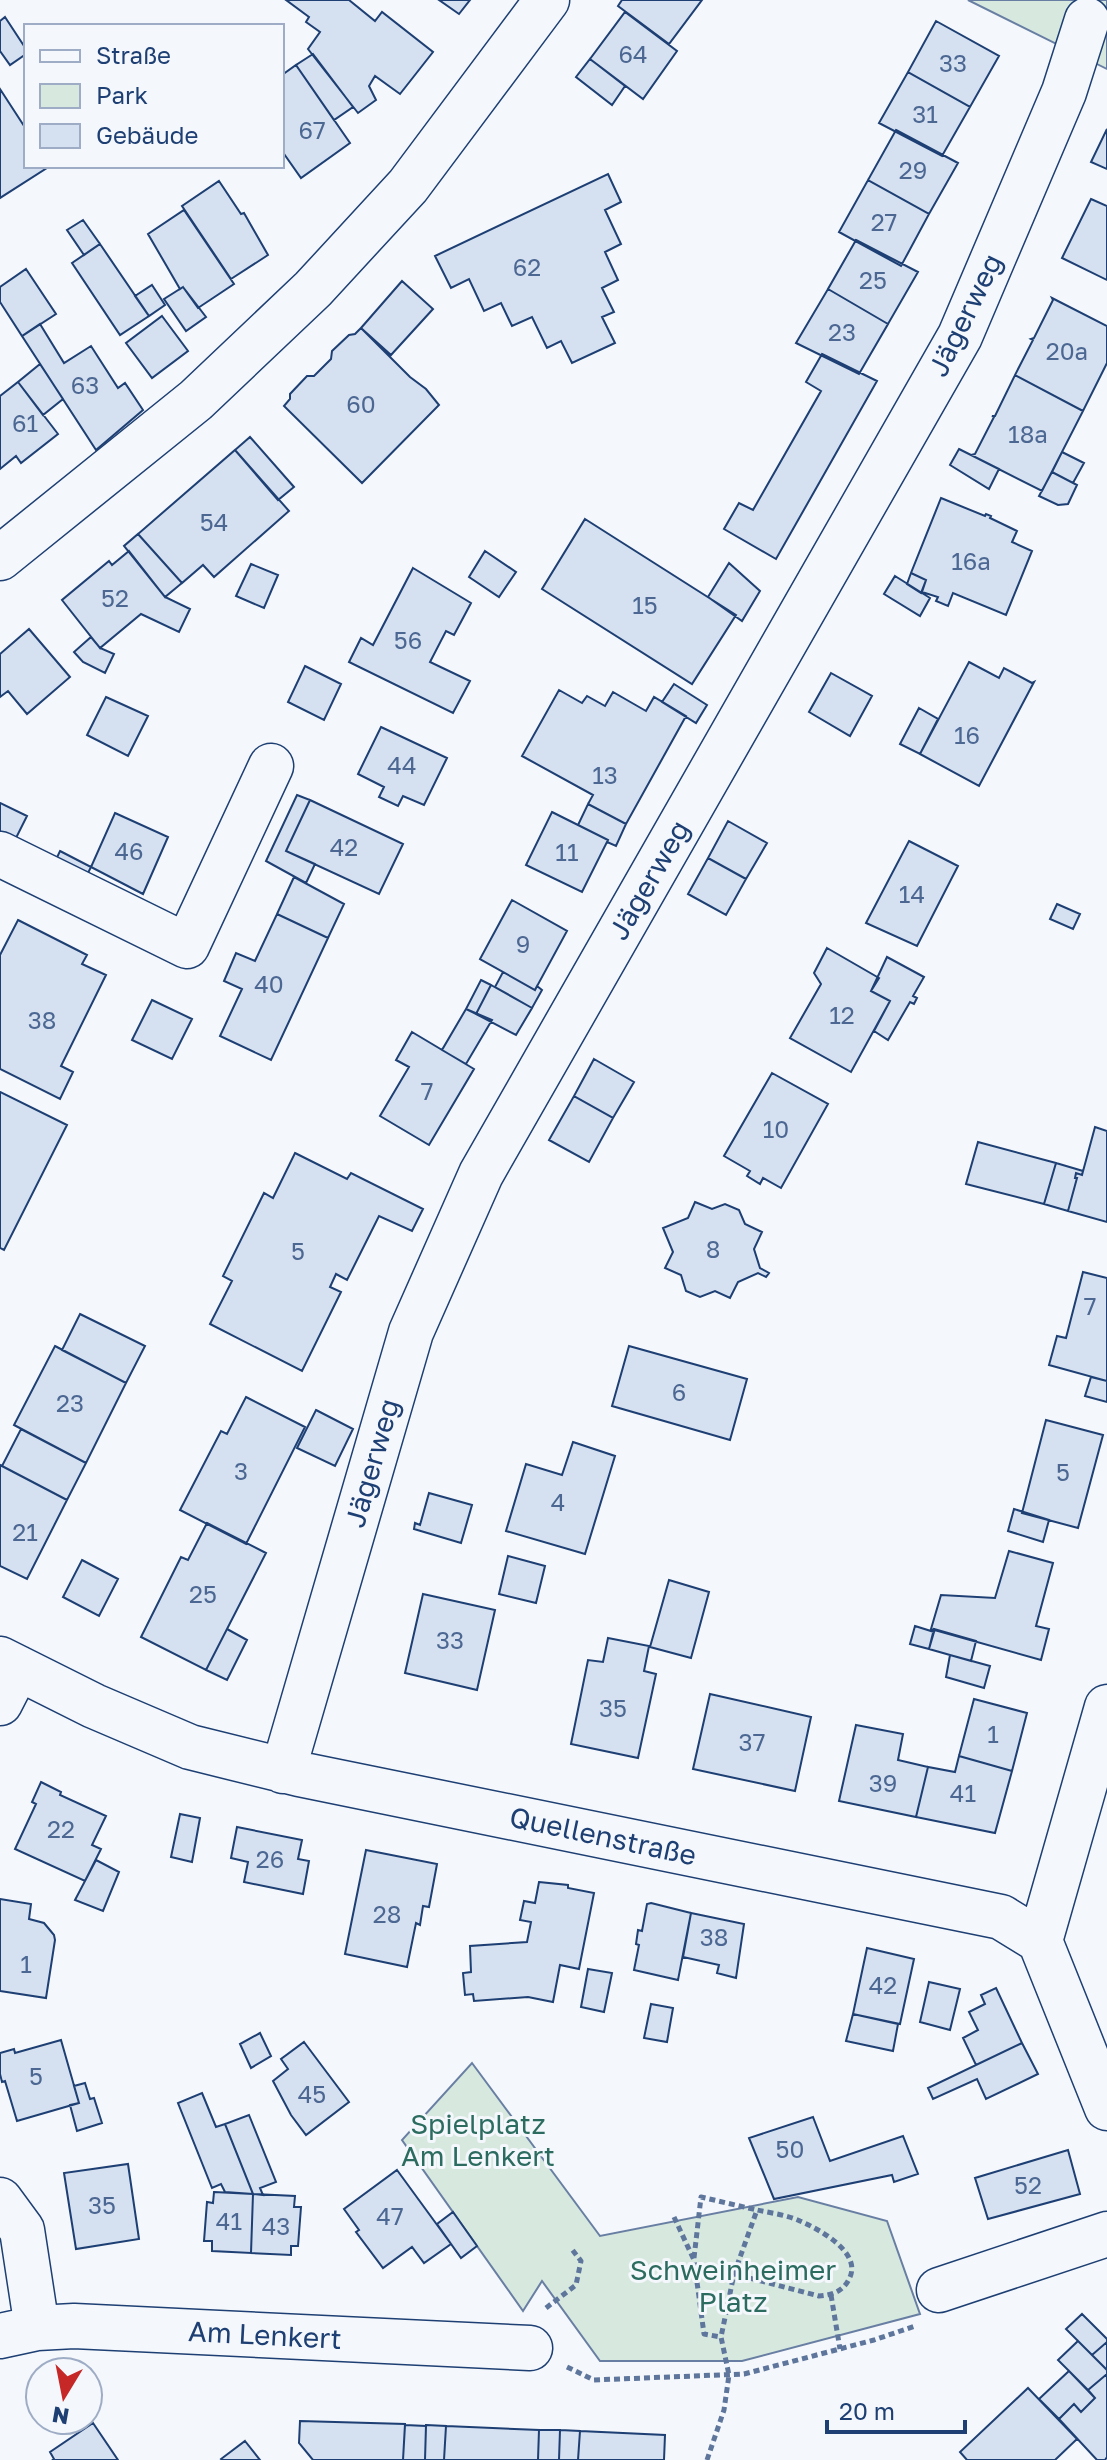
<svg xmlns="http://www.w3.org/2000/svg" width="1107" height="2460" viewBox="0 0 1107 2460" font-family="'Golos Text',sans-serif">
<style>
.green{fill:#d7e8df;stroke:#687fa3;stroke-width:2}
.building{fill:#d5e0f0;stroke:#1d3f73;stroke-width:2}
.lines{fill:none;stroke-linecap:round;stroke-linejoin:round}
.minor-casing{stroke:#1d3f73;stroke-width:47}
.path{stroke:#5e769c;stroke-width:5;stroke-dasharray:6 4;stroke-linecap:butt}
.minor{stroke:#f4f7fb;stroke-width:44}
.labels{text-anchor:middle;stroke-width:6;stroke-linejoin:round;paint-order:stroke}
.number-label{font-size:24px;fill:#4b6792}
.street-label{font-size:28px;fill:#1d3f73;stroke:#f4f7fb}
.park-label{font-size:28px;fill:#2c6c60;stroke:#f4f7fb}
</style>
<rect width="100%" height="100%" fill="#f4f7fb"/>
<path class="green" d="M968,0H1107V69Z
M472,2063L600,2236L798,2197L887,2221L920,2314L742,2361H600L542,2281L523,2311L402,2140Z"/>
<path class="building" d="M286,0H349L375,21L382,12L433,52L400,94L375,76L369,86L376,100L358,113L308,49L320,32L306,22L309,17Z
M439,0H470L459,14Z
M622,0H702L669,44L618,6Z
M625,12L677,51L643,99L590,59Z
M5,17L26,49V54L10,65L0,51V21Z
M936,21L999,56L970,107L908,72Z
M313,54L353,107L334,120L296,65Z
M590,59L625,86L612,105L576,77Z
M296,65L350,143L301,178L282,151V75Z
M908,72L970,107L942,156L879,123Z
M0,89L26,129V166H50L0,198Z
M1107,129V169L1091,162Z
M896,130L958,163L929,214L868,180Z
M608,174L621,202L605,210L621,244L605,252L618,280L602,288L614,312L602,317L615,343L572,363L561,341L547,348L532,317L512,326L501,303L484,311L469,279L451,288L435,256Z
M868,180L929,214L901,266L839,232Z
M219,181L241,214L244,213L268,255L231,279L182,206Z
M1091,199L1107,206V280L1062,258Z
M184,210L234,284L198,308L183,287L180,289L148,234Z
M83,220L100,244L84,255L67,230Z
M856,240L918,272L888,324L828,289Z
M100,244L149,316L120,335L72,263Z
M26,269L56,314L22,336L0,302V287Z
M402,281L433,309L391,355L361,328Z
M152,285L165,305L149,316L135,296Z
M183,287L206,317L186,331L164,299Z
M828,289L888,324L859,374L796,343Z
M1052,298L1107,326V363L1083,411L1015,375L1033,340L1031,339L1034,338L1053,300Z
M162,316L188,351L152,378L126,343Z
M40,324L64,363L91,346L118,388L125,383L143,410L96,450L22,336Z
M361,328L410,377L426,389L439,405L362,483L284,406L290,399V394L307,376H314L331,359L332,351L349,335L355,334Z
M822,354L877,381L776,559L724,529L739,503L753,510L821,391L806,382Z
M40,364L63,399L43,415L18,382Z
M1015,375L1083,411L1042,491L971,455L975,454L994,417L992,416H995Z
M18,382L58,434L21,463L16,456L0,469V396Z
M250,437L294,487L278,500L235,450Z
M959,449L999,469L989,489L950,465Z
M235,450L289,511L214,577L203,565L182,583L138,534Z
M1062,452L1084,463L1073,483L1052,472Z
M1052,472L1077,485L1068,504L1058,505L1039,496Z
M941,498L985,516L986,514L991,516L990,518L1017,531L1012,542L1032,551L1006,615L953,593L948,606L936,601L938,597L922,592L926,580L911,573Z
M585,519L736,615L692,684L542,589Z
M138,534L182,583L165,597L124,546Z
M129,551L165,597L190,609L179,632L141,614L100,648L62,600L109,561L112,565Z
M485,551L516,572L499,597L469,577Z
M729,563L760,591L742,621L708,597Z
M251,564L278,575L264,608L236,596Z
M413,568L471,603L454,635L446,631L430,662L470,681L453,713L349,662L361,638L373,645Z
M911,573L926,580L921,593L907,584Z
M895,576L930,598L920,616L884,594Z
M29,629L70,677L27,714L8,691L0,697V654Z
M91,637L100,648L114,654L105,673L83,662L74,652Z
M969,662L999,678L1004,668L1032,683L1034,682L979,786L920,754Z
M305,666L341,684L324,720L288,702Z
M831,673L872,696L850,736L809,712Z
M674,684L707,705L696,723L662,702Z
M559,690L582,703L587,696L605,706L613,692L646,711L654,697L686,716L626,824L588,804L593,795L522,756Z
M106,697L148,716L128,756L87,735Z
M919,708L938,719L920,754L900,744Z
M381,727L447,758L424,805L403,796L398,806L379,797L384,787L358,774Z
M297,795L310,800L286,851L315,864L306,883L266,861Z
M310,800L403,844L379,894L286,851Z
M0,803L27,816L11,848L0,843Z
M588,804L626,824L616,846L607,842L608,840L578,825Z
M552,812L608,840L582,892L526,865Z
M115,813L168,837L143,894L91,867Z
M728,821L767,843L746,879L708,858Z
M909,841L958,866L917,946L866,923Z
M60,851L91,867L83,883L52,868Z
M708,858L746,879L726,915L688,894Z
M294,877L344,904L328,938L277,914Z
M512,900L567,931L535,990L480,959Z
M1057,904L1080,914L1073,929L1050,919Z
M277,914L328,938L271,1060L220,1036L242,989L224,981L236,953L255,961Z
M18,920L87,955L82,964L106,975L61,1066L73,1072L60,1099L0,1069V955Z
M827,948L879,978L871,991L890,1001L851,1072L790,1038L821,984L814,973Z
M887,957L924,977L913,996L917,998L914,1004L910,1002L888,1040L874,1031L890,1001L871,991Z
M503,972L535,990L537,986L542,990L532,1008L495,987Z
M481,980L491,985L476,1014L466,1009Z
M491,985L532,1008L516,1035L476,1014Z
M152,1000L192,1019L172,1059L132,1040Z
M466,1009L492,1020L466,1064L442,1050Z
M412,1032L474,1069L429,1145L380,1116L409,1067L396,1060Z
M594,1059L634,1082L613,1118L574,1096Z
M772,1073L828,1104L781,1188L763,1178L760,1184L747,1176L750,1171L724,1156Z
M0,1092L67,1125L4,1250L0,1248Z
M574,1096L613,1118L589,1162L549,1140Z
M1095,1127L1107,1131V1222L1068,1211L1077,1178H1075L1076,1173L1082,1175Z
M978,1142L1056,1163L1044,1204L966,1184Z
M295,1153L347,1179L351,1173L423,1209L412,1231L379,1216L347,1280L336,1274L330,1287L341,1292L302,1371L210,1324L232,1281L223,1276L264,1193L273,1198Z
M1056,1163L1083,1171L1082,1175L1076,1173L1075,1178H1077L1068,1211L1044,1204Z
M695,1202L712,1209L725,1204L739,1210L745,1224L762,1232L754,1249L760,1268L769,1273L766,1277L758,1273L738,1282L730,1298L715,1291L700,1297L686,1291L681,1275L665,1268L673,1252L663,1228L688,1218Z
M1083,1272L1107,1278V1381L1049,1365L1057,1336L1066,1338Z
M80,1314L145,1346L126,1383L62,1350Z
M55,1346L126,1383L86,1463L14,1425Z
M629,1346L747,1379L730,1440L612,1406Z
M1091,1377L1107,1381V1402L1085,1396Z
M246,1397L305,1427L246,1544L180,1510L221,1431L227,1434Z
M316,1410L353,1429L335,1466L297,1448Z
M1046,1420L1103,1435L1078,1528L1022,1513Z
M21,1429L86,1463L67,1500L2,1466Z
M573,1442L615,1456L585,1554L506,1531L526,1464L562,1475Z
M0,1465L67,1500L27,1579L0,1566Z
M429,1493L472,1505L461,1543L414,1529L415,1523L420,1525Z
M1014,1509L1049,1520L1043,1542L1008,1531Z
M207,1523L266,1553L206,1670L141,1637L181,1557L188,1560Z
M1009,1551L1053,1563L1036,1626L1049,1629L1041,1660L931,1629L941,1595L995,1598Z
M508,1556L545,1566L536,1603L499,1594Z
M82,1560L118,1579L99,1616L63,1597Z
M669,1580L709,1592L691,1658L650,1647Z
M423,1594L495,1610L477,1690L405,1673Z
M915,1626L934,1632L929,1649L910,1644Z
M227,1629L247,1640L227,1680L206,1670Z
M934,1629L976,1641L971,1661L929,1649Z
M608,1638L649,1646L644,1671L656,1674L638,1758L571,1744L588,1660L603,1662Z
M950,1655L990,1666L984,1688L946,1677Z
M710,1694L811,1717L795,1791L693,1769Z
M974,1699L1027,1713L1012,1771L959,1756Z
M856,1725L903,1734L898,1760L928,1767L916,1817L839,1801Z
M959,1756L1012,1771L995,1833L916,1817L928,1767L955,1772Z
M41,1782L61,1792L60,1795L106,1816L92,1845L101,1849L85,1881L15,1849L36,1804L32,1802Z
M180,1814L200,1818L192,1862L171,1857Z
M237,1827L302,1840L298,1859L309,1861L303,1894L244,1882L248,1862L231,1858Z
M366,1850L437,1864L429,1907L423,1906L420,1925L416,1923L407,1967L345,1954Z
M96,1860L119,1872L103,1911L75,1900Z
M539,1882L568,1885V1888L594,1893L579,1969L560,1965L553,2002L528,1997L474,2001L473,1994L465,1995L463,1973L471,1972L470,1946L527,1942L531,1922L520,1920L524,1901L535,1903Z
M0,1899L31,1904L29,1919L44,1923L54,1935L55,1940L46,1998L0,1991Z
M651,1903L691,1913L678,1980L634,1970L639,1945L636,1944L638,1930L642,1931L647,1904Z
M691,1913L744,1924L736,1978L717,1973L719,1965L683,1957Z
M867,1948L914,1959L900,2024L853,2014Z
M588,1969L612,1973L604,2012L581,2007Z
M929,1982L960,1989L950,2030L920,2022Z
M996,1988L1022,2043L976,2065L963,2038L978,2030L969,2012L985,2004L981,1995Z
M651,2004L673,2008L667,2042L644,2038Z
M853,2014L898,2024L893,2051L846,2041Z
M260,2033L271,2056L251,2068L240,2044Z
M61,2040L79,2103L17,2121L5,2081L2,2082L0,2074V2053L14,2049L15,2053Z
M304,2042L349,2102L306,2135L291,2115L273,2081L288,2069L281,2059Z
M1022,2043L1038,2074L986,2099L977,2079L933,2099L928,2088Z
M85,2083L90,2099L94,2098L102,2123L77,2131L70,2105L79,2103L74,2086Z
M202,2093L216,2127L225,2124L253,2194L225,2192L221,2184L212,2188L178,2103Z
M249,2115L276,2182L260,2188L263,2195L253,2194L225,2124Z
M813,2117L830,2161L903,2136L918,2174L894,2182L892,2175L774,2199L749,2138Z
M1068,2150L1080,2194L988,2219L975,2178Z
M128,2164L139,2239L76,2249L64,2173Z
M397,2170L451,2244L424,2263L412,2247L383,2268L356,2232L359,2230L344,2209Z
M214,2192L253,2194L251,2253L212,2251V2241H204L207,2202L213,2203Z
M253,2194L295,2196L294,2207H301L298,2246H291V2255L251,2253Z
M453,2212L477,2246L461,2258L437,2224Z
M1082,2314L1107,2339V2342L1092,2355L1066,2329Z
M1078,2341L1107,2370V2374L1088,2390L1058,2360Z
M1107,2342V2370L1092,2355Z
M1069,2371L1095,2398L1081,2412L1074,2404L1059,2419L1039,2399Z
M1107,2374V2457L1105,2460H1097L1059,2419L1074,2404L1081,2412L1095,2398L1088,2390Z
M1028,2388L1077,2439L1055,2460H967L960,2452Z
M300,2421L405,2424L403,2460H313L299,2443Z
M93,2423L118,2460H52L54,2459L50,2452Z
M405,2425L426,2426L425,2460H403Z
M426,2425L446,2426L444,2460H425Z
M446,2426L539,2430L538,2460H444Z
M539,2430H560L559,2460H538Z
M560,2430L580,2431L578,2460H559Z
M580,2431L665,2435L664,2460H578Z
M245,2441L260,2460H222L221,2459Z"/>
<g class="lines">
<defs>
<path id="minor" d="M0,558L196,400L313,289L408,186L547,0
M0,854L187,946L271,766
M0,1659L94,1706L190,1747L299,1774L1001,1917L1040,1941L1107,2108
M0,1703L18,1668
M283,1771L411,1332L481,1174L960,336L1064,92L1087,20
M1040,1941L1107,1707
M0,2200L22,2230L37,2328
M939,2290L1107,2234
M0,2336L37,2328L74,2326L530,2348"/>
</defs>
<use href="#minor" class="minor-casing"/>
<path class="path" d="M674,2217L694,2260L704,2334L721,2337
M694,2258L701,2197L757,2210
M831,2295L840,2349
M546,2308L576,2285L581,2261L571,2248
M567,2367L594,2380L744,2374L874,2340L915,2326
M707,2460L724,2410L729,2375L721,2337L734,2274L757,2210C771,2213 787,2215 800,2221C819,2229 861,2252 850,2277C844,2291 833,2295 819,2296L734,2274"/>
<use href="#minor" class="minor"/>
</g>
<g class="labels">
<g class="number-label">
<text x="633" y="63">64</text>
<text x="953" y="72">33</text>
<text x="925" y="123">31</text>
<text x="312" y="139">67</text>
<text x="913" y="179">29</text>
<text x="884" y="231">27</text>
<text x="527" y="276">62</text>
<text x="873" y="289">25</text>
<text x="842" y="341">23</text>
<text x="1067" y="360">20a</text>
<text x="85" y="394">63</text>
<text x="361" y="413">60</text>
<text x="25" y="432">61</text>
<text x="1028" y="443">18a</text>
<text x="214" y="531">54</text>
<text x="971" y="570">16a</text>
<text x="115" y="607">52</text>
<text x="645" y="614">15</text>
<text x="408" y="649">56</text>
<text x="967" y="744">16</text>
<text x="402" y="774">44</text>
<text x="605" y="784">13</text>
<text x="344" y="856">42</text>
<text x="129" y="860">46</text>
<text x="567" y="861">11</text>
<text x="912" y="903">14</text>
<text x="523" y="953">9</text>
<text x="269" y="993">40</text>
<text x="842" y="1024">12</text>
<text x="42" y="1029">38</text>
<text x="427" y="1100">7</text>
<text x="776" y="1138">10</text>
<text x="713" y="1258">8</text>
<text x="298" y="1260">5</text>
<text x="1090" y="1315">7</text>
<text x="679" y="1401">6</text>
<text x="70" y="1412">23</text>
<text x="241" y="1480">3</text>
<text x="1063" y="1481">5</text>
<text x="558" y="1511">4</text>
<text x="25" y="1541">21</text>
<text x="203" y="1603">25</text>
<text x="450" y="1649">33</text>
<text x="613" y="1717">35</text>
<text x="993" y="1743">1</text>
<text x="752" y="1751">37</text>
<text x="883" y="1792">39</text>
<text x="963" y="1802">41</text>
<text x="61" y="1838">22</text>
<text x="270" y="1868">26</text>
<text x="387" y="1923">28</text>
<text x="714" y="1946">38</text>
<text x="26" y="1973">1</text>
<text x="883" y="1994">42</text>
<text x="36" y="2085">5</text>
<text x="312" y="2103">45</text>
<text x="790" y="2158">50</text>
<text x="1028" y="2194">52</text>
<text x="102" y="2214">35</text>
<text x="390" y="2225">47</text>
<text x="229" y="2230">41</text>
<text x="276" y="2235">43</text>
</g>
<g class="street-label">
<text transform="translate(965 315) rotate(-64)" y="10">Jägerweg</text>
<text transform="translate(649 880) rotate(-60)" y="10">Jägerweg</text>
<text transform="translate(372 1463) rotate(-74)" y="10">Jägerweg</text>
<text transform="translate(603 1836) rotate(12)" y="10">Quellenstraße</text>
<text transform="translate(265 2335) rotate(3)" y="10">Am Lenkert</text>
</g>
<g class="park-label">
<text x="478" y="2134">Spielplatz<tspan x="478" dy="32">Am Lenkert</tspan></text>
<text x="733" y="2280">Schweinheimer<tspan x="733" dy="32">Platz</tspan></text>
</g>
</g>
<rect x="24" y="24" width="260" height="144" fill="#f4f7fb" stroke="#9eadc5" stroke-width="2"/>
<rect x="40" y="50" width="40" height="12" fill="#f4f7fb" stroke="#9eadc5" stroke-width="2"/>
<text x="96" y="64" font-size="24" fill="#1d3f73">Straße</text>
<rect x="40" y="84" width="40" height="24" fill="#d7e8df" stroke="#9eadc5" stroke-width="2"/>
<text x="96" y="104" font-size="24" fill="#1d3f73">Park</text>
<rect x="40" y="124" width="40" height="24" fill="#d5e0f0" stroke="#9eadc5" stroke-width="2"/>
<text x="96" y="144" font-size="24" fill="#1d3f73">Gebäude</text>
<g transform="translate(64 2396) rotate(190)"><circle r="38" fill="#f4f7fb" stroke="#9eadc5" stroke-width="2"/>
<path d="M0-6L14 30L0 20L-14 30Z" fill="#c62828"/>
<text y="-12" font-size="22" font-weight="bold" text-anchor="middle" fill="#1d3f73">N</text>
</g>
<path d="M827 2420v12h138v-12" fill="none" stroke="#1d3f73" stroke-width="4"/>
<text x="839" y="2420" font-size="24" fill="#1d3f73" stroke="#f4f7fb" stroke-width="6" paint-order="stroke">20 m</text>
</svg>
